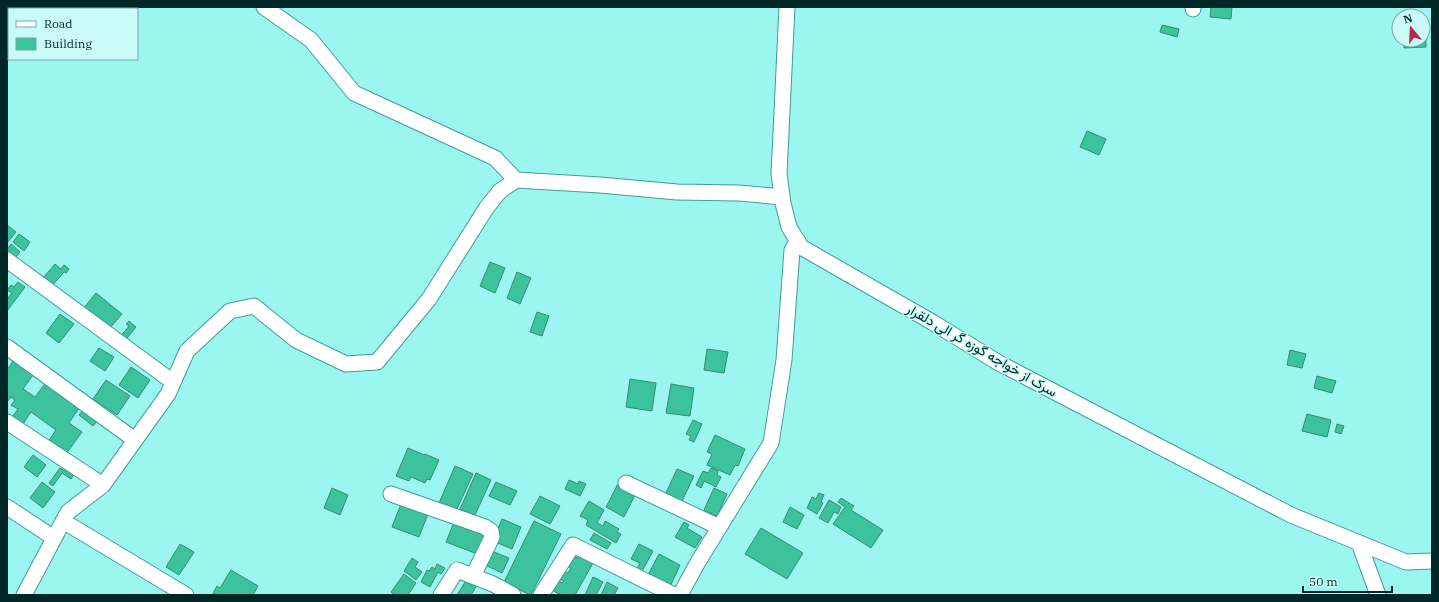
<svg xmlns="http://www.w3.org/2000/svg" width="1439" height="602" viewBox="0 0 1439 602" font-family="'IBM Plex Serif',Vazirmatn,serif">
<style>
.building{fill:#3cc29c;stroke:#3a8a72}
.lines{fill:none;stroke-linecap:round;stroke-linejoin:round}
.minor-casing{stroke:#409d98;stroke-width:17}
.minor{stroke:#fff;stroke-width:15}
.labels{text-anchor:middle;stroke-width:3;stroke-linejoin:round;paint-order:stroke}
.street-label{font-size:14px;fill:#002725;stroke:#c9fcf8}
</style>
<rect width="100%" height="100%" fill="#9cf6f0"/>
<path class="building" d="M1211,7H1232L1231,19L1210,17Z
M1162,25L1179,29L1177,37L1160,32Z
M1423,38H1426V47L1404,48V40H1423Z
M1087,131L1106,139L1099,155L1080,147Z
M7,225L16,232L7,243Z
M19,234L30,242L24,251L13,242Z
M11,244L20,252L14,259L7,253V249Z
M490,262L505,268L495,293L480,286Z
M55,264L61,269L64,265L69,269L66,273L64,272L52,286L43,278Z
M517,272L531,278L520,304L507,298Z
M18,282L25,287L7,311V299L12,293L7,290L11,285L14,287Z
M96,293L122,314L109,329L83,309Z
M537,312L549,316L542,336L530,332Z
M60,314L74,324L59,343L46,333Z
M129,321L136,327L124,342L119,338L129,326L126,324Z
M99,348L114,357L105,371L90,361Z
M707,349L728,352L724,373L704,370Z
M1290,350L1306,354L1302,368L1287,365Z
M13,361L33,375L23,389L35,397L47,381L81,405L69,423L82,432L66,454L48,442L56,430L31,412L23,424L12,417L18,409L11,405L15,400L11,397L7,402V370Z
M131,367L150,380L138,398L119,385Z
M1317,376L1336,381L1332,393L1314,388Z
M630,379L656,383L652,411L626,407Z
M106,380L130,396L117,415L93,399Z
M671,384L694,388L690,416L666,413Z
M86,407L98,420L93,426L79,415Z
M1307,414L1331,420L1327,437L1302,431Z
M693,420L702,424L694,442L689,440L691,436L686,434Z
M1337,424L1344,426L1341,434L1335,432Z
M715,435L745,449L738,466L735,465L730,475L707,465L712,454L707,452Z
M408,448L424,455L425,454L439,460L430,480L427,479L425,483L411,477L409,481L396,476Z
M33,455L46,465L37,477L24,467Z
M455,466L473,474L456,511L439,503Z
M60,468L65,471L66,469L74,474L71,479L62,473L53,486L49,483Z
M711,468L718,471L717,475L721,477L716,487L704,481L701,488L696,485L703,471L708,473Z
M677,469L694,476L682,501L666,493Z
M476,473L491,480L475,515L460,509Z
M569,480L578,484L579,481L586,484L580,496L565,489Z
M42,482L55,492L43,508L30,498Z
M496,482L517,491L510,505L489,496Z
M618,484L636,493L624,517L606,507Z
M332,488L348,495L340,515L324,508Z
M714,488L727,494L717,516L704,510Z
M819,493L824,495L821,502L823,503L817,514L807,508L812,497L816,499Z
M540,496L560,506L550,524L530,514Z
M841,498L854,506L851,510L883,530L871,548L833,524L845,507L838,502Z
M829,500L841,507L838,514L834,512L828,523L819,518Z
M589,501L604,510L597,523L603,526L605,521L619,529L617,532L621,534L616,543L586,525L588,520L580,516Z
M401,504L428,514L419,537L392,527Z
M790,507L804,515L797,529L783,522Z
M502,519L521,527L512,549L493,541Z
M455,520L488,533L480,555L446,542Z
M534,521L561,534L531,595H530L504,582Z
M684,522L689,525L687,528L702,537L695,548L675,537Z
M761,528L803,553L787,579L745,554Z
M594,533L611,543L607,549L590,540Z
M180,544L194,552L179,575L166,567Z
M639,544L653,551L640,575L635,573L640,563L631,559Z
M489,550L509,558L502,573L483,564Z
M659,554L680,565L670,587L648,575Z
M579,555L593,563L575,595H558L559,594L552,590L557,580L562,583L564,581L559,579L564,571L568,573L571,568L567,566L573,556L577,558Z
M412,558L418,562L415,567L422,572L416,580L404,571Z
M437,564L445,568L441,574L438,572L430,587L421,582L427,570L429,571L432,567L435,569Z
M231,570L258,586L253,595H212L217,586L220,588Z
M404,574L416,583L408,595H395L391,592Z
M593,577L603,582L596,595H585Z
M467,579L477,585L471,595H457Z
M607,582L618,588L614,595H601Z"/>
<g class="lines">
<defs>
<path id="minor" d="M264,7L311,40L354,93L495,158L516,180L600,185L677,192L739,193L782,197
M787,7L779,174L783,203L789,227L801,247L932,322L999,363L1291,515L1406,562L1432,561
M1193,9V7
M7,260L173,382
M7,347L135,440
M7,422L103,485
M626,483L719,527
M391,494L485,527L491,531L492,537L473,576
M7,507L54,538
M63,521L186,595
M1359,543L1378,595
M24,595L68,512L103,485L168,394L187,351L230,311L254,306L296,340L346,364L377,362L429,299L487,207L500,191L516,180
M441,595L457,570L493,584L513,595
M541,595L573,545L674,595
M680,595L698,562L771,443L784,360L792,250L798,241"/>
</defs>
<use href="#minor" class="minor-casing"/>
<use href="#minor" class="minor"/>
</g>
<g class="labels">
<g class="street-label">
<text transform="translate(982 350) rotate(30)" y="5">سرک از خواجه گوزه گر الی دلقرار</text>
</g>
</g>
<rect width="1439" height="602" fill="none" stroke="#002725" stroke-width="16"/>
<rect x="8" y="8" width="130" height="52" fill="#c9fcf8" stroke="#79a7a4"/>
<rect x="16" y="21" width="20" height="6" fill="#ffffff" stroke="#79a7a4"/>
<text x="44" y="28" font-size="12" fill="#002725">Road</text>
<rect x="16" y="38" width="20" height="12" fill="#3cc29c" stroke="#79a7a4"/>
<text x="44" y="48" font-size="12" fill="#002725">Building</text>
<g transform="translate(1411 28) rotate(342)"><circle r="19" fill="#c9fcf8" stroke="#79a7a4"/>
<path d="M0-3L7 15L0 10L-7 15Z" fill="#b82750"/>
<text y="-6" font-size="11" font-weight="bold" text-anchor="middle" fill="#002725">N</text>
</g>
<path d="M1303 586v6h89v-6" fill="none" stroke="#002725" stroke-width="2"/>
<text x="1309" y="586" font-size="12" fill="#002725" stroke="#c9fcf8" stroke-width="3" paint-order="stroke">50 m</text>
</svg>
